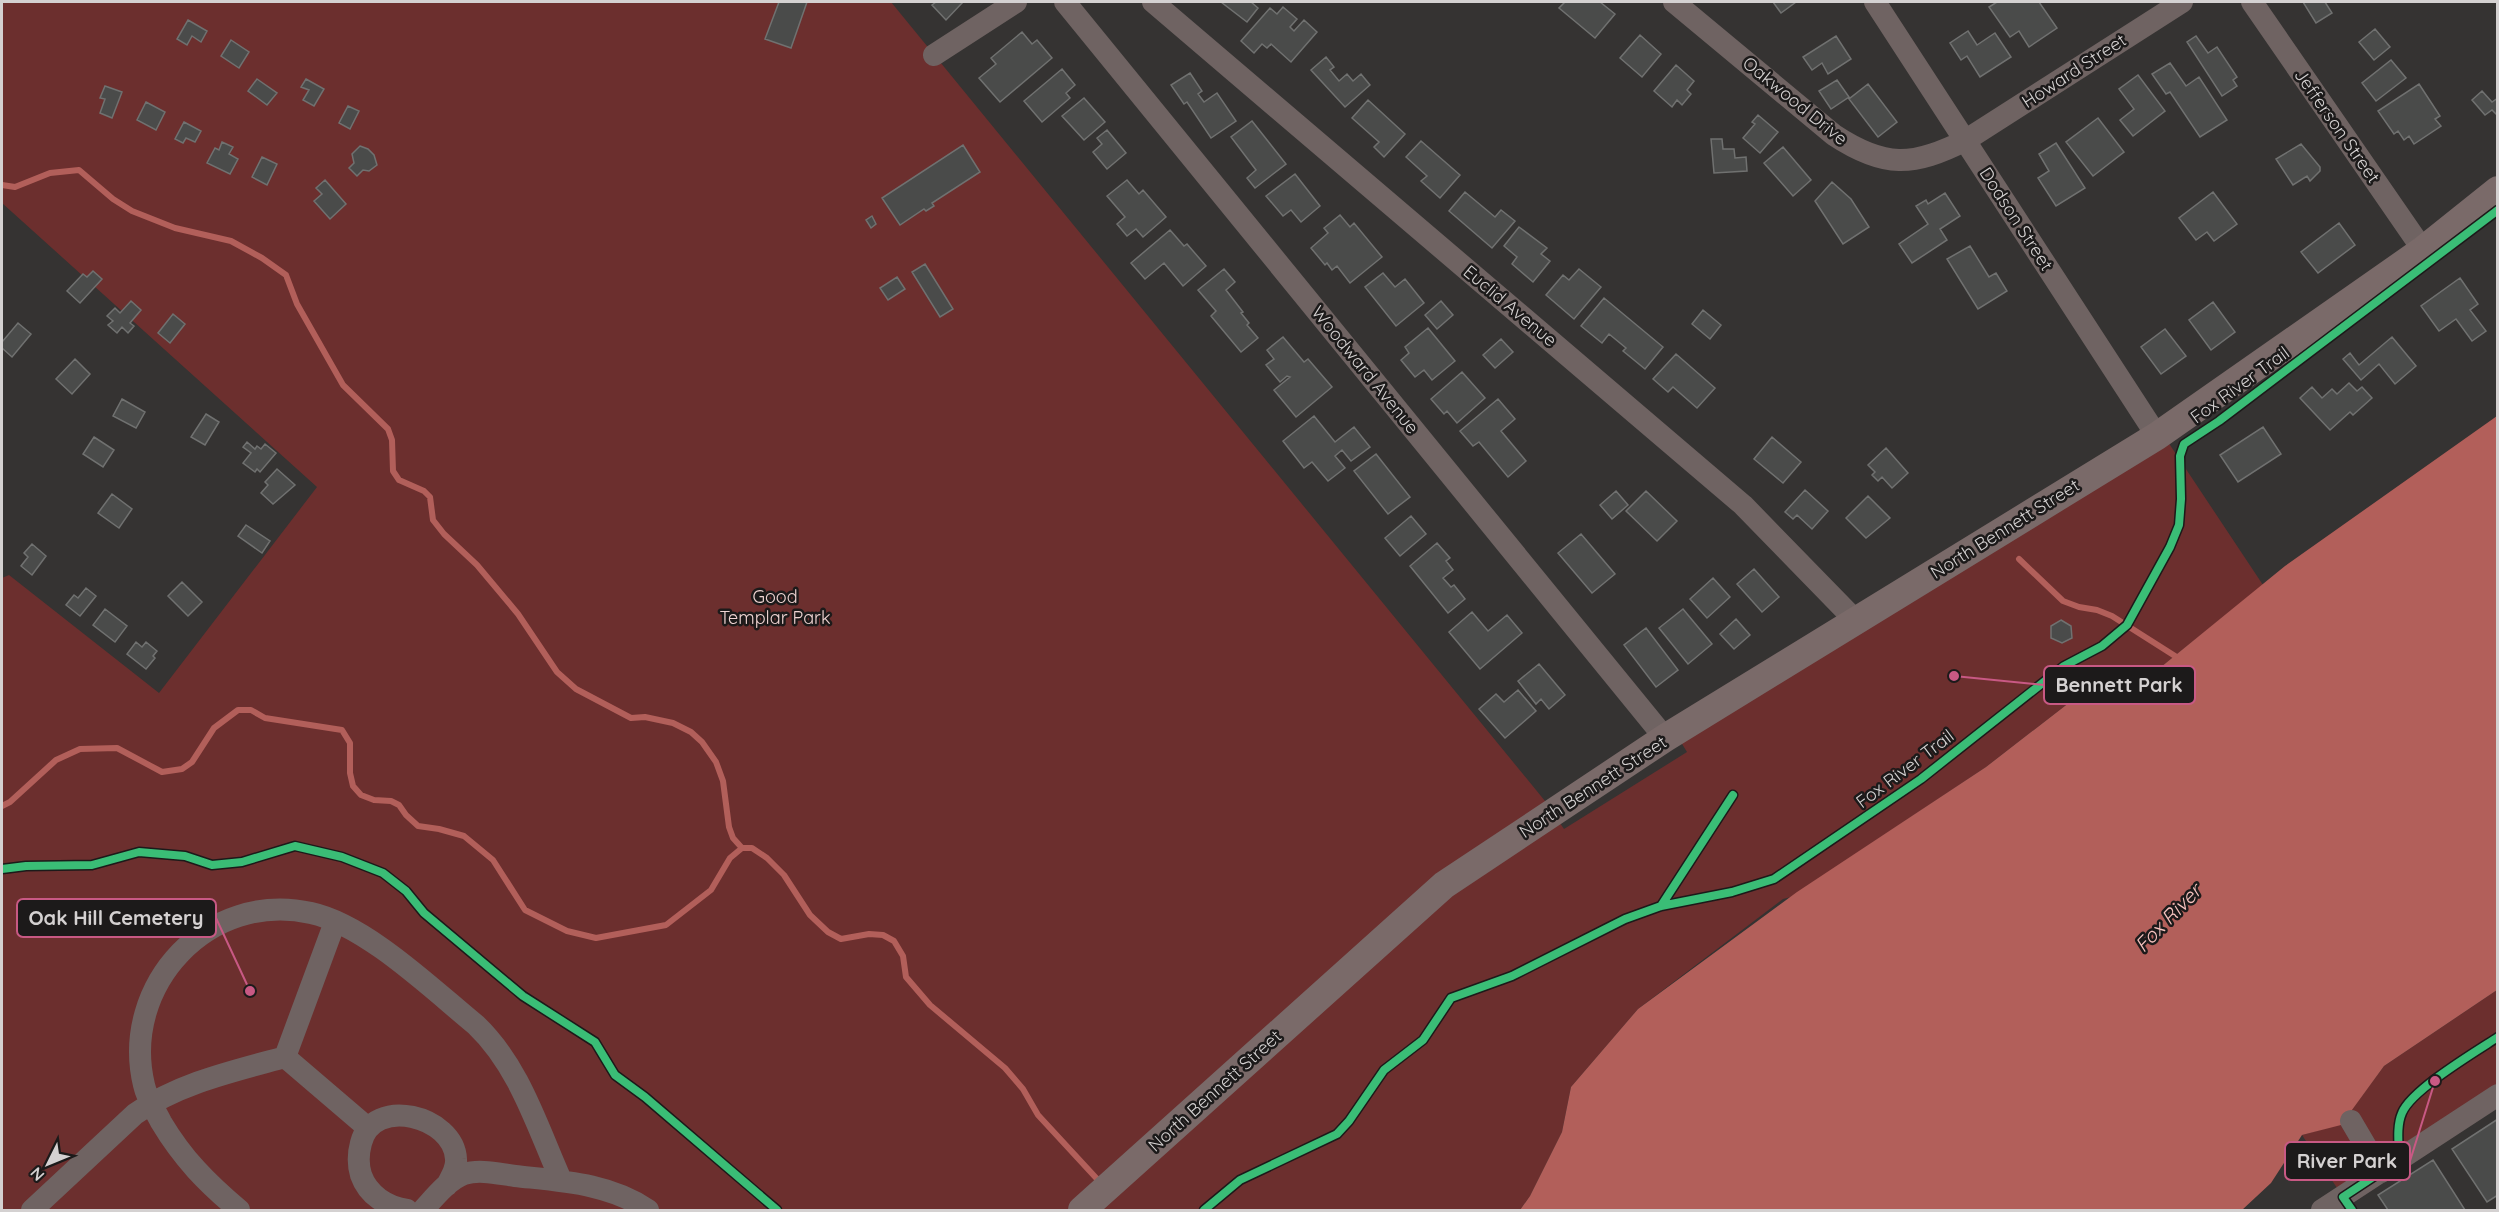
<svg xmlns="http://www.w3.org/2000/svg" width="2499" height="1212" viewBox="0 0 2499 1212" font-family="Quicksand,sans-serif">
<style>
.green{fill:#6c2f2e}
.water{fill:#b25f5a}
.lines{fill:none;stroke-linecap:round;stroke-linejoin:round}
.stream{stroke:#b25f5a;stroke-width:6}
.building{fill:#4a4b4a;stroke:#707170;stroke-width:1.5}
.minor{stroke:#6f6362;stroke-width:22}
.major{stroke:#7a6a69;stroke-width:28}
.cycleway-casing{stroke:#1c1a1a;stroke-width:11}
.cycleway{stroke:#3abd76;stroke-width:8}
.labels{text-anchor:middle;stroke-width:5;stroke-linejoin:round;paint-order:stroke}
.street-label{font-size:18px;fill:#d4d1d1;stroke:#1c1a1a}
.park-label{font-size:18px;fill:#f0d5d3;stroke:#1c1a1a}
.water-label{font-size:20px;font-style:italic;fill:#f9c5c1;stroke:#1c1a1a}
.leader{fill:none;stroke:#c85984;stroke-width:2}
.callout-dot{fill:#c85984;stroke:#1c1a1a;stroke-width:2}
.callout{fill:#1c1a1a;stroke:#c85984;stroke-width:2}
.callout-label{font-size:20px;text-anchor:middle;font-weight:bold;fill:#d4d1d1}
</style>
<rect width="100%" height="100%" fill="#353332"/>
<path class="green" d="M2,2H891L1545,801L1564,829L1687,752L1679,739L2168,442L2263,585L2161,667L2092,685L1986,767L1791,897L1783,899L1638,1009L1571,1087L1562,1132L1530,1196L1520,1210H2V578L9,575L159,693L317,487L2,203Z
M2497,990V1095L2343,1197L2302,1135L2341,1124L2384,1066Z"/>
<path class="water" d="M2497,416V990L2384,1066L2341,1125L2302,1135L2271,1183L2242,1210H1520L1530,1196L1562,1132L1571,1087L1638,1009L1797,892L1986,767L2092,685L2161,667L2285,566Z"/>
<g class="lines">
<path class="stream" d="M2,185L15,187L50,173L79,170L113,199L132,211L175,228L231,241L262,258L286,275L297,304L343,385L388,429L392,440L393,471L399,480L424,491L430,497L433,520L444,534L477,565L518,614L557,672L576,689L631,718L645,717L673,723L691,732L702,742L716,762L723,781L729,827L733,838L742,848
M2019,559L2063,601L2079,607L2097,610L2112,616L2175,656
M2,806L10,802L56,760L80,749L117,748L162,772L182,769L192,762L214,728L238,710H251L265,718L342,730L350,743V773L353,786L361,795L374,800L391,801L399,805L406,815L418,826L439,829L464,836L493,860L525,910L567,931L596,938L666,925L711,890L730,858L742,848H752L767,858L784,875L810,915L828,932L841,939L869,934L883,935L894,941L903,956L906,977L930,1005L1005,1068L1023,1089L1038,1115L1098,1180"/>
</g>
<path class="building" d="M779,2H807L791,48L765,39Z
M936,2H963L946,20L932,5Z
M1221,2H1251L1258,8L1247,22Z
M1565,2H1600L1615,14L1595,38L1559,8Z
M1773,2H1796L1781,13Z
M1997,2H2039L2057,28L2029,47L2019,31L2010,37L1989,7Z
M2303,2H2325L2332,13L2316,23Z
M1283,7L1297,19L1290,27L1294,31L1304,20L1317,32L1291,62L1271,44L1267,48L1262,44L1254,53L1241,41L1270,8L1277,14Z
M188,20L207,31L201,42L192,36L187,45L177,39Z
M2375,29L2390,47L2374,60L2359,42Z
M1968,31L1977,45L1995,33L2011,57L1980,77L1967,56L1961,60L1950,43Z
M1022,32L1032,44L1037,40L1052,58L1000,102L979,78L996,64L991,58Z
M1640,35L1661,54L1642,77L1620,58Z
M1836,36L1851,59L1828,74L1822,63L1812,70L1803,57Z
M2196,36L2208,53L2217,47L2237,77L2233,80L2237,86L2222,96L2187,42Z
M231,40L249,52L239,68L221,56Z
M1326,57L1334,67L1330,70L1339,81L1347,74L1353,81L1361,74L1370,85L1345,107L1311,70Z
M2391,60L2406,78L2376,101L2362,83Z
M2170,63L2186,86L2199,77L2227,120L2200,137L2170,92L2166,94L2152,74Z
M1676,65L1694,81L1687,90L1691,94L1682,105L1677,100L1672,107L1654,91Z
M1062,69L1075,85L1066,93L1070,98L1042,122L1024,101Z
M1190,73L1202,91L1198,94L1204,102L1217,93L1236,121L1211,138L1187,102L1184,104L1171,85Z
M2138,75L2165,111L2133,136L2120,120L2134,109L2119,89Z
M257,79L277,93L267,105L248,91Z
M306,79L324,89L314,106L303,100L309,90L301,87Z
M1837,80L1849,97L1831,109L1819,91Z
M1868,84L1897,122L1878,137L1849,99Z
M2419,84L2440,116L2435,119L2441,126L2414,144L2409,136L2404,140L2398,131L2394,134L2378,111Z
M105,86L122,92L112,118L100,113L105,99L100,98Z
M2482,91L2492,102L2498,98V116L2492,110L2485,115L2472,100Z
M1084,98L1105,122L1084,140L1062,116Z
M1368,100L1405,134L1384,157L1374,147L1379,142L1352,118Z
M146,102L165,112L156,130L137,120Z
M348,106L359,111L350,129L339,123Z
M1758,115L1778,132L1760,153L1743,138L1755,124L1752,122Z
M2098,118L2124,152L2093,176L2066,142Z
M1252,121L1286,164L1255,188L1247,178L1256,170L1231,137Z
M184,122L201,131L195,142L186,138L183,143L175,139Z
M1107,130L1126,153L1107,169L1093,152L1102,144L1097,138Z
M1711,139H1722L1723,149H1734L1735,158L1746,157L1747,171L1714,173Z
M1421,141L1460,175L1440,198L1421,181L1427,176L1406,157Z
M222,142L233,147L229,154L238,159L230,174L207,163L215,148L219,150Z
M2056,143L2085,188L2056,206L2038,178L2049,171L2039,154Z
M2301,144L2320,167V171L2310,181L2307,176L2293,185L2276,159Z
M963,145L980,172L932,203L934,206L926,211L924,209L900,225L882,198Z
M360,146L368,149L374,155L377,165L369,171L363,170L357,176L349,168L354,163L352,154Z
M1783,147L1811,180L1793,196L1764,163Z
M262,157L277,164L267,185L252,177Z
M1295,174L1320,206L1301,222L1291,210L1283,216L1266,196Z
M325,180L346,204L330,219L314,201L322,194L316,188Z
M1127,180L1139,194L1143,190L1166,217L1143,237L1136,229L1127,236L1117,224L1125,217L1107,196Z
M1832,182L1851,199L1869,227L1843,244L1815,201Z
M1465,192L1495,217L1501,210L1515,221L1492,248L1449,211Z
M2213,192L2237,224L2214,241L2207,232L2196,240L2179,218Z
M1945,193L1960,216L1940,229L1947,240L1912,263L1899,244L1928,224L1916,206L1926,200L1928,204Z
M1340,215L1350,227L1354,223L1382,257L1350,283L1337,266L1332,270L1327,263L1325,265L1311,248L1328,233L1324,228Z
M872,216L876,224L871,228L866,220Z
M2339,223L2355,245L2318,273L2301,252Z
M1519,227L1547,248L1541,254L1550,261L1533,282L1512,264L1517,257L1504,246Z
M1170,230L1184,246L1187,244L1206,266L1183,286L1164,263L1145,279L1131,263Z
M1970,246L1989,277L1996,273L2007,291L1978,309L1947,259Z
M925,264L953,309L940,317L912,272Z
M1224,269L1235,282L1226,290L1243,312L1241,313L1249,323L1247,325L1258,338L1241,352L1211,316L1216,311L1198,290Z
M1579,269L1601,287L1574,319L1546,295L1563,275L1569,280Z
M93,271L102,279L80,303L67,291L83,274L87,277Z
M1383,273L1395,287L1405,279L1424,303L1396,326L1365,287Z
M897,277L905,289L888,300L880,288Z
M2460,278L2478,304L2470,310L2486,331L2472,341L2456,319L2439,331L2421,306Z
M1604,298L1663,347L1645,369L1623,351L1626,348L1609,334L1602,343L1581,326Z
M131,301L141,310L130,323L134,326L128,333L122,327L117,333L108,325L113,321L107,316L115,308L120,313Z
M1441,301L1453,315L1437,329L1425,315Z
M2213,302L2235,332L2211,350L2189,320Z
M1703,310L1721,325L1710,339L1692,324Z
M173,314L185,324L170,343L158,333Z
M18,323L31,334L12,357L2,348V342Z
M1428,328L1455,361L1432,380L1424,370L1415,377L1401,360L1409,353L1405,347Z
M2165,329L2186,356L2161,374L2141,347Z
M1283,337L1304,362L1308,359L1332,387L1296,417L1274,390L1290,377L1287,376L1280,382L1266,365L1274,359L1267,350Z
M2392,337L2416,366L2395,384L2379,364L2361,380L2343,359L2350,353L2359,365Z
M1501,339L1513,352L1495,368L1483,355Z
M1676,354L1715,388L1697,408L1673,387L1668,392L1653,379Z
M75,359L90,374L72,394L56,379Z
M1462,372L1485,398L1457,423L1447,411L1444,414L1431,399Z
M2349,383L2357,391L2362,387L2372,398L2353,415L2350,412L2330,430L2300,398L2312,387L2322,398L2332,389L2337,394Z
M122,399L145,412L136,428L113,416Z
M1498,399L1515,419L1501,431L1526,461L1508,477L1479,442L1473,446L1460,431Z
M206,414L219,422L205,445L191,437Z
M1314,416L1335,442L1354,427L1370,447L1351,461L1342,450L1335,456L1345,468L1328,481L1312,462L1304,468L1283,441Z
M2263,427L2281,454L2238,482L2220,455Z
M94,437L114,450L103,467L83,454Z
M1772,437L1801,462L1783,483L1754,459Z
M247,442L255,449L257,446L261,449L265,444L276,453L260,472L257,469L255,472L243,463L251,453L243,447Z
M1886,448L1908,473L1892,488L1882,477L1878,481L1872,475L1875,472L1868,465Z
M1376,454L1410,497L1388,514L1354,471Z
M277,469L295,485L273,504L261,493L268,485L265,482Z
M1805,490L1828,511L1812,529L1797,515L1793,519L1785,512Z
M1616,491L1628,505L1612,519L1600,505Z
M1646,491L1677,521L1657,541L1626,511Z
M112,494L132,509L119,528L98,513Z
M1868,496L1890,518L1866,538L1846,518Z
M1411,516L1426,534L1400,556L1385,538Z
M246,525L270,541L262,553L238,536Z
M1581,534L1615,574L1592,593L1558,553Z
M1437,543L1450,558L1446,561L1453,570L1443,578L1451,587L1454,585L1465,599L1448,613L1410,566Z
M32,544L46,556L32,575L21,566L28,557L24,553Z
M1754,569L1779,597L1762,612L1737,584Z
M1713,578L1730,597L1707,618L1690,599Z
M182,582L202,602L188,616L168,596Z
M86,588L96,596L80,616L66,605L74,595L78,598Z
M105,609L127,626L115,642L93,625Z
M1683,609L1712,644L1688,664L1659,628Z
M1472,612L1488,631L1507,615L1522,633L1480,669L1449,632Z
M1736,619L1750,635L1734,649L1720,634Z
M2061,620L2071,626L2072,638L2062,643L2051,638V626Z
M1646,628L1678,670L1656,687L1624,645Z
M136,642L142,647L146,642L157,651L153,656L155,658L146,669L127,654Z
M1539,664L1565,695L1549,709L1541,699L1536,704L1518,681Z
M1518,690L1536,711L1505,738L1479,709L1496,694L1504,702Z
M2498,1119V1195L2487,1202L2452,1149Z
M2433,1160L2465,1210H2388L2378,1195Z"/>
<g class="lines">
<path class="minor" d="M1065,2L1665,738
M1153,2L1743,505L1856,621
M1674,2L1834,135C1884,168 1913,167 1966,140L2182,2
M1875,2L2157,436
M2252,2L2423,250
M934,55L1016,2
M335,922L285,1057L368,1128
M2351,1121L2381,1172
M32,1210L135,1114C179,1083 234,1071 285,1057
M239,1210C207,1183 183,1159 161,1122C155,1110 147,1099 144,1085C120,985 209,890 311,913C366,925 432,989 476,1025C519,1066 537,1126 561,1180
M407,1210C387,1207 368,1195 361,1175C358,1165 358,1154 361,1143C373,1095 454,1116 456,1159C457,1169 451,1177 447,1185
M423,1210C434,1198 448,1180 464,1174C480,1169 499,1174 515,1176C560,1181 609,1183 648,1210
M2322,1210L2498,1095"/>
<path class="major" d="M1082,1210L1444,885L1665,738L2157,436L2423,250L2498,190"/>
<defs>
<path id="cycleway" d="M2,869L26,866L92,865L139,852L185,856L212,865L242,862L295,846L342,857L383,873L406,891L424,913L523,996L595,1042L615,1075L645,1097L777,1210
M1661,906L1733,795
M1204,1210L1240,1180L1337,1134L1349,1121L1384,1070L1423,1040L1451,998L1512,976L1625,919L1661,906L1732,892L1774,879L1921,779L2064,666L2102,646L2127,625L2170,547L2179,525L2181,499L2180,456L2184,444L2219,421L2498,210
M2352,1210L2343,1197L2399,1160C2399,1145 2396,1127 2402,1113C2411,1090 2475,1052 2498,1037"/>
</defs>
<use href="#cycleway" class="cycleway-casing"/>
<use href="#cycleway" class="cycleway"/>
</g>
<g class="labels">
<g class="street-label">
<text transform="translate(2074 71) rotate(-33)" y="6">Howard Street</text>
<text transform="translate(1795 101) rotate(39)" y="6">Oakwood Drive</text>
<text transform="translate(2337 126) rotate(55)" y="6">Jefferson Street</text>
<text transform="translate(2016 219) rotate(57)" y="6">Dodson Street</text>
<text transform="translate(1510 306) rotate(40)" y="6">Euclid Avenue</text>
<text transform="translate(1365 370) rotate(51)" y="6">Woodward Avenue</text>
<text transform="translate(2240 385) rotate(-36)" y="6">Fox River Trail</text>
<text transform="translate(2005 529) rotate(-32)" y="6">North Bennett Street</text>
<text transform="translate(1905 769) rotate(-37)" y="6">Fox River Trail</text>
<text transform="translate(1593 787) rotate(-33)" y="6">North Bennett Street</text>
<text transform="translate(1215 1091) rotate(-42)" y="6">North Bennett Street</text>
</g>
<g class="park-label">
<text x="775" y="603">Good<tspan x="775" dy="21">Templar Park</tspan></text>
</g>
<g class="water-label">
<text transform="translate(2168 918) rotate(-46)" y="7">Fox River</text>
</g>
</g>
<path class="leader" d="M1954 676L2044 685M250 991L216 918M2435 1081L2410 1161"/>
<g class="callout-dot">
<circle cx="1954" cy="676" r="6"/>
<circle cx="250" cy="991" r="6"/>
<circle cx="2435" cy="1081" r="6"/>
</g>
<g class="callout">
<rect x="2044" y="666" width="151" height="38" rx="6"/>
<rect x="17" y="899" width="199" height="38" rx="6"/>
<rect x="2285" y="1142" width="125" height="38" rx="6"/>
</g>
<g class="callout-label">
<text x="2119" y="692">Bennett Park</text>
<text x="116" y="925">Oak Hill Cemetery</text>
<text x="2347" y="1168">River Park</text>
</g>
<rect width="2499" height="1212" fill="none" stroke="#d4d1d1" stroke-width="6"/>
<g transform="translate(48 1164) rotate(227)" stroke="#1c1a1a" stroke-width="4.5" paint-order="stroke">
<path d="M0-4.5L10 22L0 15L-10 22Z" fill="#d4d1d1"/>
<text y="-9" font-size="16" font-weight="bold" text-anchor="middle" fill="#d4d1d1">N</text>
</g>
</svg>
